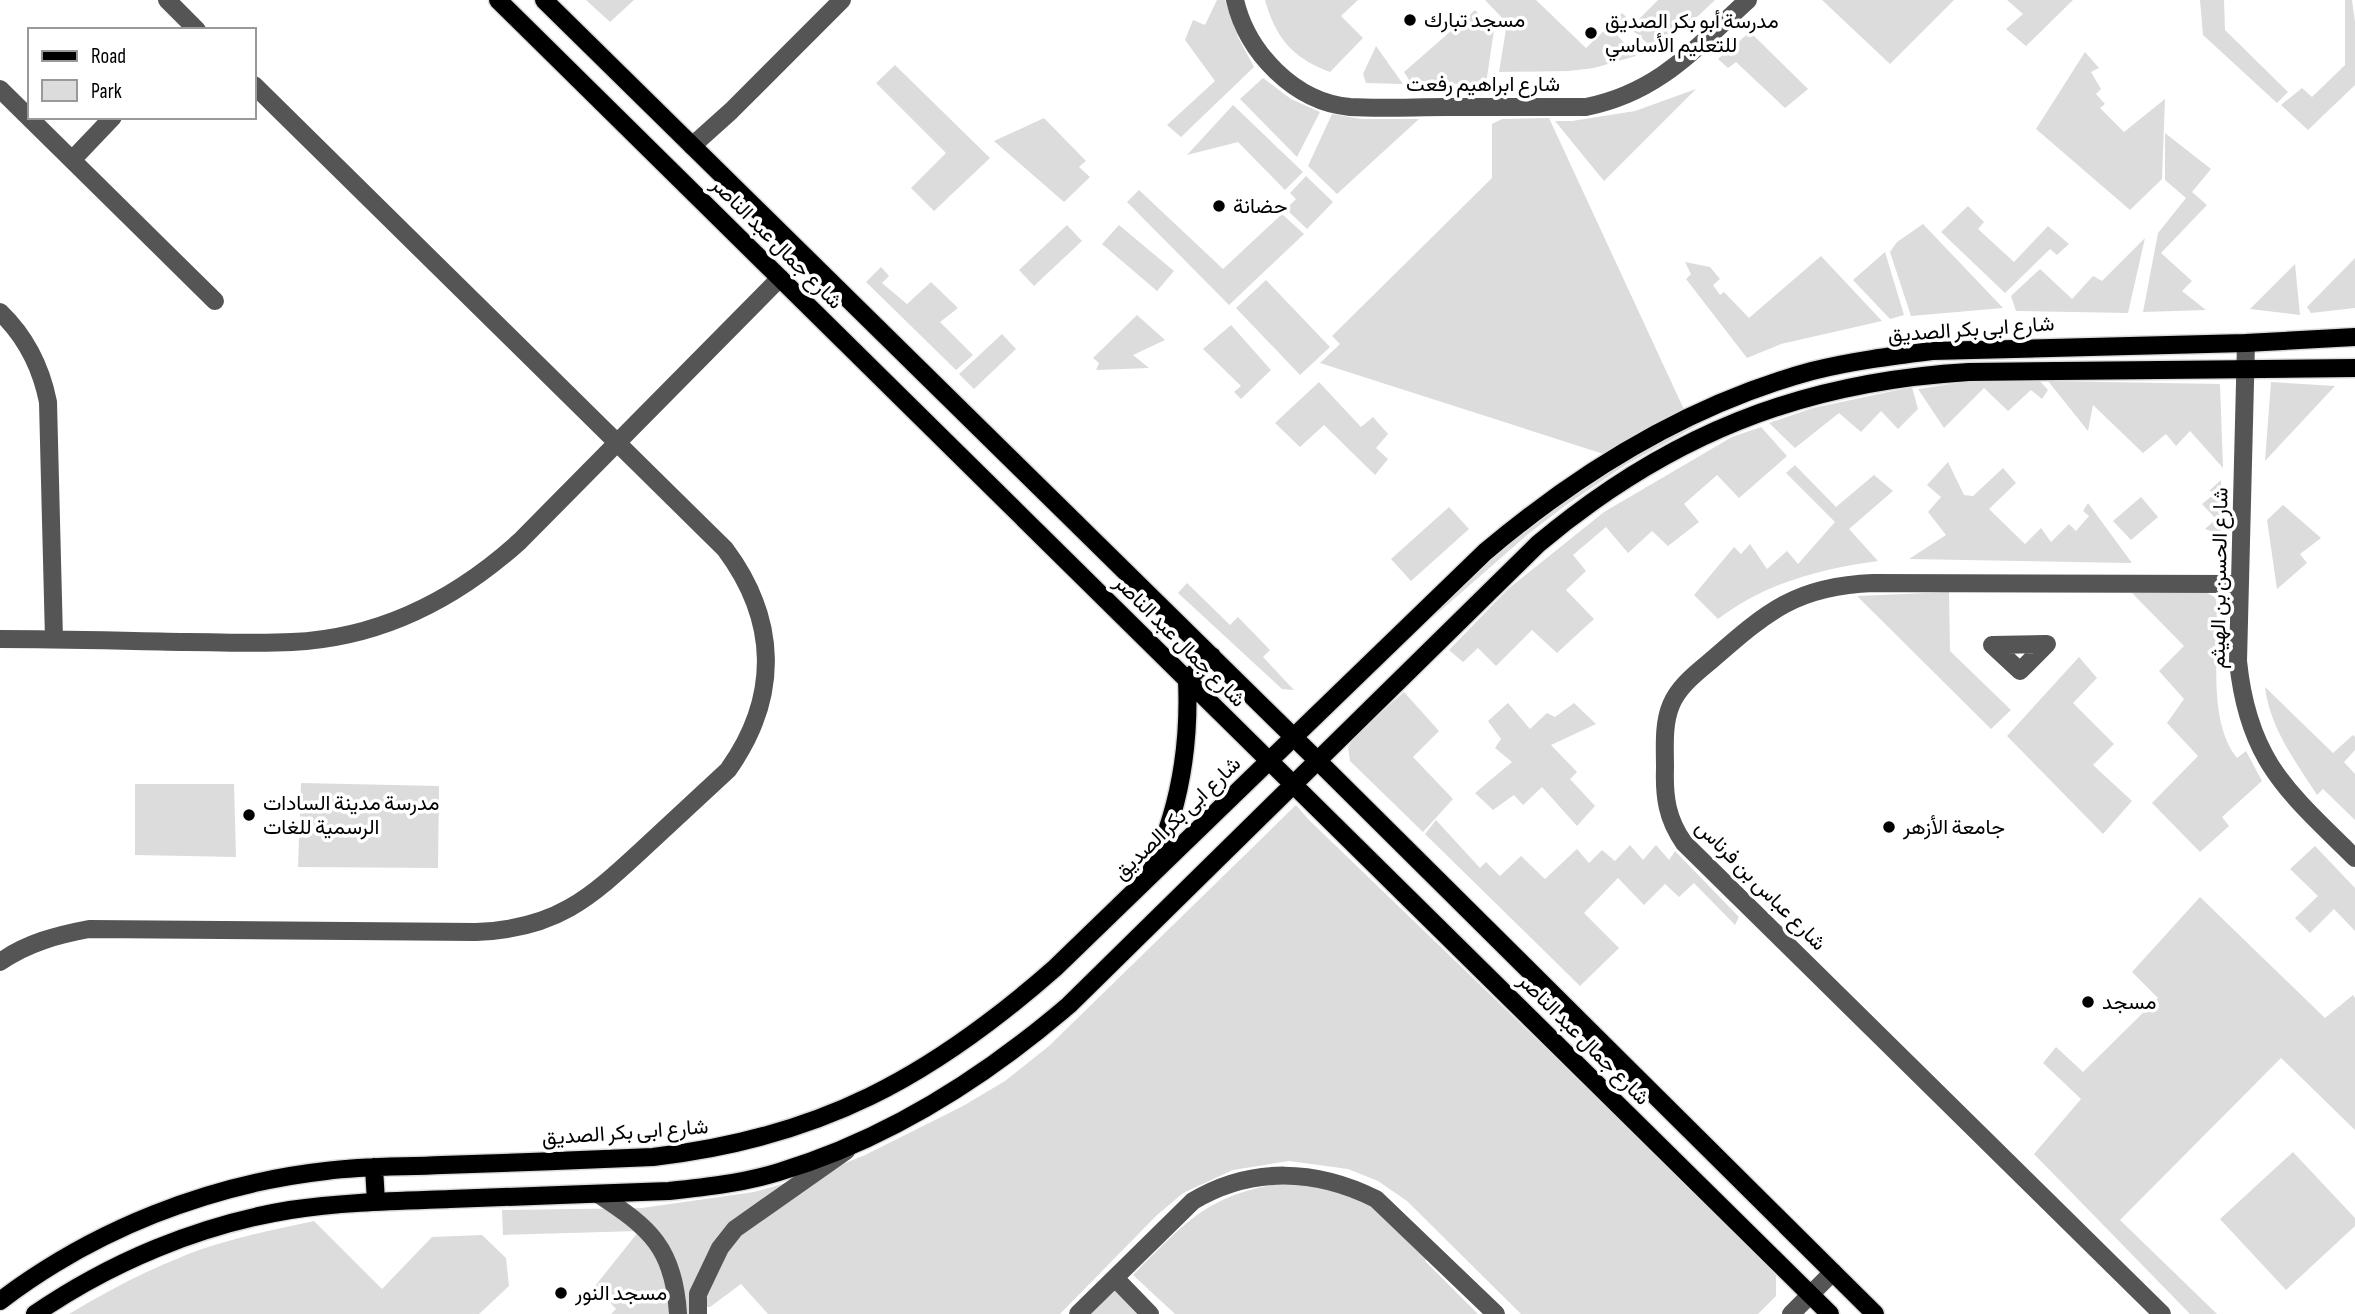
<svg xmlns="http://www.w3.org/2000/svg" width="2355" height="1314" viewBox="0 0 2355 1314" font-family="'Sofia Sans Condensed',Vazirmatn,sans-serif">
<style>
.green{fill:#dcdcdc}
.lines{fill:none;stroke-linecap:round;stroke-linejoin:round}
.major-casing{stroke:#dbdbdb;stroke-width:21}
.minor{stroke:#555;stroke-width:18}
.major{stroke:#000;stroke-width:18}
.poi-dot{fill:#000;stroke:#fff;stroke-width:2.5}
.labels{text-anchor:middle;stroke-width:7;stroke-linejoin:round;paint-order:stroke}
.poi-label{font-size:21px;fill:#000;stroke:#fff;text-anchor:start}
.street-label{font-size:21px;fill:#000;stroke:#fff}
</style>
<rect width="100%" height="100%" fill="#fff"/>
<path class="green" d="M586,0H634L610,22Z
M1217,0H1225L1238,37L1254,67L1181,137L1167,125L1215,81L1185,40L1193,20L1205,25Z
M1265,0H1358L1341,16L1363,38L1330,72C1293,58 1276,39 1265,0Z
M1485,0H1536L1586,48L1609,26L1636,56L1594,68L1569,71L1499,72L1507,23Z
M1658,0H1715L1698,16L1653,48L1618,18L1622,13L1634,24Z
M1822,0H1954L1890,64Z
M2007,0H2073L2026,46L2006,29L2023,14Z
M2200,0H2224L2225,30L2288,92L2277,103L2203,35Z
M2345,0H2352L2355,22V85L2308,130L2281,105L2302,88L2312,97L2345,65Z
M1475,10L1494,30L1486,84L1411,83L1404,72Z
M1750,32L1808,89L1785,108L1736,62L1728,68L1718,59Z
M1376,46L1403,84L1366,83L1363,74Z
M2085,52L2099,68L2091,72L2101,89L2096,94L2105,104L2100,108L2124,132L2165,99L2162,179L2130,210L2036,129Z
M895,65L990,158L934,211L911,188L946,153L876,83Z
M1263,78L1291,99L1320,112L1297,157L1240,99Z
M1696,89L1604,181L1555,121H1572L1635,111Z
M1233,105L1303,172L1285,190L1238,142L1187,155Z
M1332,114L1362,119H1419L1337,194L1308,166Z
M1044,118L1086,161L1079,167L1090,177L1064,202L994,141Z
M1549,118L1687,416L1777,377L1968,354L1824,374L1731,407L1627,464L1566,505L1527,535L1431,619L1491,552L1616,458L1320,363L1340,344L1332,336L1492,178V124L1502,119Z
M2165,133L2211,169L2192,192L2207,205L2161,253L2192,281L2182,291L2206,310L2143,312L2158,233L2186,198L2165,180Z
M1306,176L1333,202L1307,229L1286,209L1296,199L1290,193Z
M1139,190L1223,269L1282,214L1304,234L1229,305L1127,202Z
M1968,206L1984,222L1978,229L2014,262L2048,226L2069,244L2057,255L2050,249L2005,293L1941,232Z
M1923,224L2003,308L1911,316L1890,252L1897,242Z
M1067,225L1082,241L1034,286L1019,270Z
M1119,225L1174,271L1157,291L1102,244Z
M2145,238L2128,313L2016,311L2011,296L2040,269L2072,299L2093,276L2102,281Z
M1885,252L1904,315L1890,319L1853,280Z
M1821,256L1882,321L1781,344L1747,358L1686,279L1691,274L1685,262L1710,267L1720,279L1713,285L1720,295L1724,292L1749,318Z
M2355,258V308L2311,313L2307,307Z
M2295,264L2300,315L2250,309Z
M881,267L889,276L882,283L907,304L931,282L958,308L940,322L973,355L956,370L866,282Z
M1266,280L1330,347L1300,375L1236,308Z
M1137,315L1165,340L1133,355L1149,368L1096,370L1099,363L1093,358Z
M1231,325L1271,370L1241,399L1234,392L1241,386L1203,349Z
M1002,334L1016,349L974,389L959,374Z
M2038,379L2048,390L2042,399L2031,390L2008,411L1984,388L1944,428L1918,389L1978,380Z
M2048,381L2220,384L2223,468L2190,431L2176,446L2166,434L2143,453L2093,405L2088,431Z
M1319,382L1361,427L1373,417L1388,434L1376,448L1388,459L1375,475L1324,425L1300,447L1275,423Z
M2271,382L2335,386L2265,461Z
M1912,387L1918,409L1898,429L1881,411L1861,432L1839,413L1795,448L1769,423L1813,408Z
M1761,427L1787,456L1739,498L1717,475L1684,504L1699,522L1668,546L1652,531L1628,553L1606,527L1573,555L1586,571L1566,590L1594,619L1557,653L1532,630L1496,666L1478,648L1463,662L1449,650L1508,589L1604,512L1732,437Z
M1948,462L1964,495L1973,496L2003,468L2016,483L1989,509L2025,544L2041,528L2051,542L2069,524L2076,531L2089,516L2083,511L2088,503L2132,563L1909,559L1946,535L1928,512L1941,497L1927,485Z
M1795,465L1836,507L1874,475L1893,491L1849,529L1878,561C1819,569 1766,583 1718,619L1694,595L1734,547L1741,554L1750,544L1767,569L1787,551L1798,564L1835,522L1786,473Z
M2221,480V535L2205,529L2216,519L2202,504L2213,495L2210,490Z
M2141,497L2158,517L2131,540L2113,521Z
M2283,505L2321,538L2300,554L2307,563L2277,589L2267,520Z
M1449,507L1469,529L1411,581L1391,559Z
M1187,583L1230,625L1238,617L1270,650L1263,657L1294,690L1282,689L1178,593Z
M1949,592L1950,651L2011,710L1991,729L1857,596Z
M2206,592L2216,598C2221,645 2205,717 2237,758L2246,751L2262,781L2222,817L2229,826L2200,852L2152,803L2198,756L2167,723L2184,699L2159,671L2184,646L2132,593Z
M2079,657L2097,678L2073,703L2114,744L2093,765L2132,801L2103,834L2007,736Z
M2265,687L2333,753L2353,735L2355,737V750L2344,762L2355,774V820L2323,789L2317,795C2295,761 2270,728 2265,687Z
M1404,692L1439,731L1413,757L1453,799L1423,832L1350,761L1348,747L1357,734Z
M1508,703L1530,729L1547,713L1555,717L1574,703L1596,724L1551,745L1577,772L1570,779L1595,806L1577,826L1542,787L1523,805L1514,795L1493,810L1475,793L1512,762L1495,748L1501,739L1488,721Z
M301,783L439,786L438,868L298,867Z
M135,784H234L236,857L135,855Z
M1296,805L1308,819L1776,1270V1296L1758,1314H1521L1407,1201L1378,1181L1348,1169L1289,1161L1233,1170L1183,1193L1156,1216L1060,1314H768L741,1284L710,1307H693V1314H611L616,1309L595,1286L639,1231L503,1235L502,1210L642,1208L754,1192L818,1174L865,1155L963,1106L1005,1081L1049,1046Z
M1436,820L1480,868L1486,862L1500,876L1521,856L1545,879L1577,849L1589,863L1602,850L1615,861L1630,845L1643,860L1656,845L1669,860L1675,851L1739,917L1735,925L1694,883L1679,897L1665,884L1644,905L1618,878L1584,913L1619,948L1580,986L1425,834Z
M2315,846L2355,888V931L2334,909L2310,933L2295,918L2318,896L2290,869Z
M2200,897L2325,1018L2353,995L2355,998V1130L2281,1058L2120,1220L2217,1314H2190L2034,1154L2081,1099L2043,1063L2056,1047L2083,1072L2158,998L2132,972Z
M2293,1152L2355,1218V1226L2286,1290L2220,1219Z
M1278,1184C1313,1183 1346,1190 1377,1208C1396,1219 1414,1239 1431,1254L1425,1261L1478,1314H1175L1133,1275C1182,1226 1206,1195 1278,1184Z
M314,1221L382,1289L432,1237L482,1235L506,1258L509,1286L479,1314H69C104,1293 141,1273 179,1258C222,1240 268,1231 314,1221Z
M1114,1287L1142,1314H1090Z"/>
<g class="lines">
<defs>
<path id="major" d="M498,0L1830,1314
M544,0L1318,761L1875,1314
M1152,868C1180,808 1190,746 1187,680L1212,656
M374,1167L376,1202
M0,1301C93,1230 209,1184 326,1171C364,1166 403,1167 442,1165C512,1163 583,1160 653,1157C820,1138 931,1077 1055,968L1485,552C1581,471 1690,404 1812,371C1852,361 1892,356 1932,351L2246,343L2355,337
M35,1314C111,1262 199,1225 290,1210C343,1202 397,1201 450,1199C523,1196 596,1194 669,1191C706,1187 743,1183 779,1172C886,1140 985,1077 1069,1005L1538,544C1668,435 1800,382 1969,372L2355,368"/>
</defs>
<use href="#major" class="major-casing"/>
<path class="minor" d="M167,0L197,30
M1235,0C1247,52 1294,102 1350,107C1381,109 1414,107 1446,107C1493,107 1540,107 1586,107C1660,92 1695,48 1748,0
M0,89L215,301
M692,146L731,111L842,0
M73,159L113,117
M0,312C26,337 41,367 48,402L54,639
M2246,343L2238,661C2248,761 2288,792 2355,858
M0,639C62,639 124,641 186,642C221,642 257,644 292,642C380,638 456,599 520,541L780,278
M2047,644L2020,671L1992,645Z
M0,962C27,943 57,935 89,929L476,932C556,929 589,899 645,847C672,822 700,796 728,770C780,697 778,620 725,549L254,85
M598,1194C650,1228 674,1248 678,1314
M1115,1278L1150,1314
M698,1314V1294L720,1248L735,1229L846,1151
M1078,1314L1193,1201C1252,1166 1316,1169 1376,1199L1496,1314
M1791,1314L1833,1272
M2162,1314L1684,843C1667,819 1664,797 1665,768C1665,747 1663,724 1671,705C1679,685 1698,672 1714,658C1768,611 1797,586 1873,583L2240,584"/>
<use href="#major" class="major"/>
</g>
<g class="poi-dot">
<circle cx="1410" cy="20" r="7"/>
<circle cx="1591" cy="33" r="7"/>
<circle cx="1219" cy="206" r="7"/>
<circle cx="249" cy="815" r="7"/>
<circle cx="1889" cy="827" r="7"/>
<circle cx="2088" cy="1002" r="7"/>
<circle cx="561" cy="1293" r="7"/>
</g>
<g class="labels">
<g class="poi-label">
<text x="1424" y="27">مسجد تبارك</text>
<text x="1605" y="28">مدرسة أبو بكر الصديق<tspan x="1605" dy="24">للتعليم الأساسي</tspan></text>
<text x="1233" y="213">حضانة</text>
<text x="263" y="810">مدرسة مدينة السادات<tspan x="263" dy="24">الرسمية للغات</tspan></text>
<text x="1903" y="834">جامعة الأزهر</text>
<text x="2102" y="1009">مسجد</text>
<text x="575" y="1300">مسجد النور</text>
</g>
<g class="street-label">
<text x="1483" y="91">شارع ابراهيم رفعت</text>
<text transform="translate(777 243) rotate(45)" y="7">شارع جمال عبد الناصر</text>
<text transform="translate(1971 329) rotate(-4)" y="7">شارع ابى بكر الصديق</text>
<text transform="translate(2219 578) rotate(-89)" y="7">شارع الحسن بن الهيثم</text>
<text transform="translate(1180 641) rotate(45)" y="7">شارع جمال عبد الناصر</text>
<text transform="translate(1177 818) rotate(-44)" y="7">شارع ابى بكر الصديق</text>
<text transform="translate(1761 885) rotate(45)" y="7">شارع عباس بن فرناس</text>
<text transform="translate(1584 1039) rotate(45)" y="7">شارع جمال عبد الناصر</text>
<text transform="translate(625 1132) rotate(-4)" y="7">شارع ابى بكر الصديق</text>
</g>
</g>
<rect x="28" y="28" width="228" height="91" fill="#ffffff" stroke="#999999" stroke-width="2"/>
<rect x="42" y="51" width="35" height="10" fill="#000000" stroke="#999999" stroke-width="2"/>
<text x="91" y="63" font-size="21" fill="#000000">Road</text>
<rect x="42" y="80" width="35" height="21" fill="#dcdcdc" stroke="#999999" stroke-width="2"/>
<text x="91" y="98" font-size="21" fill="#000000">Park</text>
</svg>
